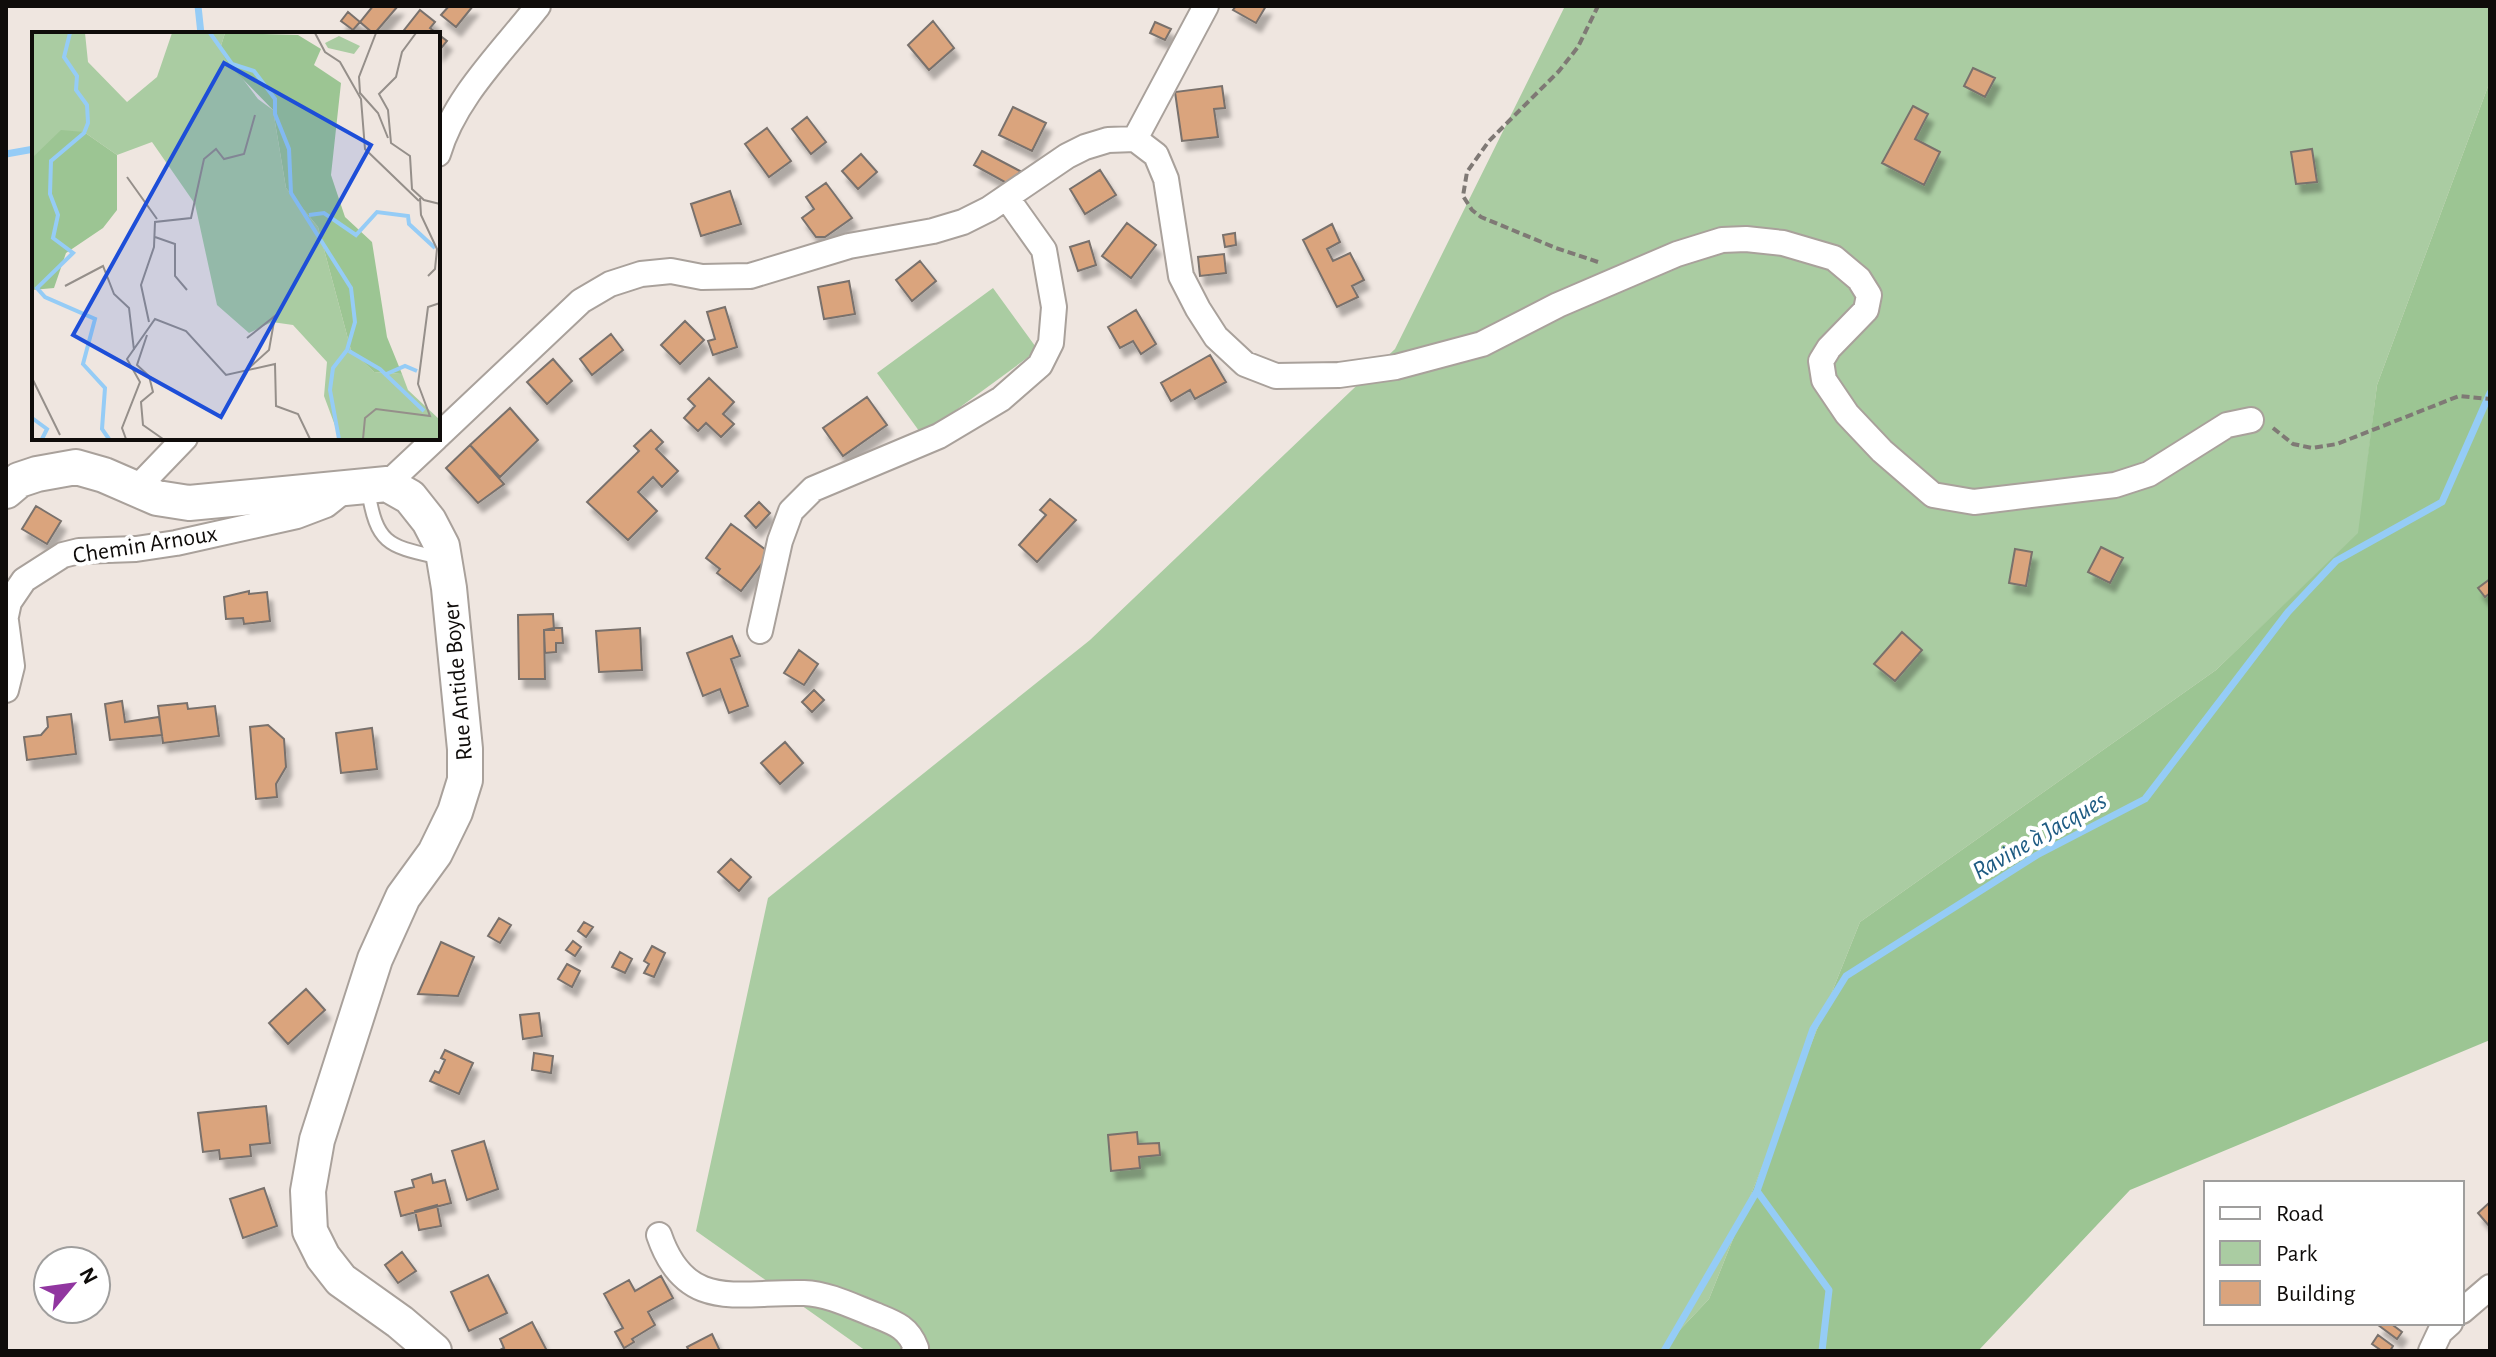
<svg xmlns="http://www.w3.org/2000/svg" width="2496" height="1357" viewBox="0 0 2496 1357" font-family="'Alegreya Sans',sans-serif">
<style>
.green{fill:#aacca2}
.forest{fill:#9cc593}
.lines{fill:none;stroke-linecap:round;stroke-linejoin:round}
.stream{stroke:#95ccf6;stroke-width:7}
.building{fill:#daa47d;stroke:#79716c;stroke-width:2;filter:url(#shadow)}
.service-casing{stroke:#a9a19b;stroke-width:16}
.minor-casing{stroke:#a9a19b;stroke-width:28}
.secondary-casing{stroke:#a9a19b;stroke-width:38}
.path{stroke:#7f7975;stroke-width:4;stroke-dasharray:8 4;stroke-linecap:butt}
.service{stroke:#fff;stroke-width:12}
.minor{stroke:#fff;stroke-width:24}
.secondary{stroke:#fff;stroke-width:34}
.labels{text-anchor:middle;stroke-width:8;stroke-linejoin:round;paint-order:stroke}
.street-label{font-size:24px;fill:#0f0c0a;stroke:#fff}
.water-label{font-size:26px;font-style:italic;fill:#1e5b83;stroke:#fff}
.inset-river{fill:none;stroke:#95ccf6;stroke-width:4}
.inset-road{fill:none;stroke:#958f8a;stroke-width:2}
.view{fill:#1d4ed8;fill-opacity:0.15;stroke:#1d4ed8;stroke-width:4}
.inset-edge{fill:none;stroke:#0f0c0a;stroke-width:4}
</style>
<defs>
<filter id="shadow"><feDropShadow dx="5" dy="9" stdDeviation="2" flood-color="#0004"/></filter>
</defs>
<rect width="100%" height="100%" fill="#efe6e0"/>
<path class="green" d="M1565,6H2490V81L2377,385L2359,533L2216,670L1860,922L1709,1299L1660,1351H866L696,1231L768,898L1090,640L1395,349Z
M993,288L1038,350L922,435L877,373Z"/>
<path class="forest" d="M2490,81V1040L2130,1190L1978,1351H1660L1709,1299L1860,922L2216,670L2358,533L2377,385Z"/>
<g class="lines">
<path class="stream" d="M198,6L201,34
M6,154L34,149
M1757,1191L1829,1290L1822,1351
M1664,1351L1757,1191L1813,1029L1846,976L2037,855L2145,799L2288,612L2336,561L2442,502L2490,393"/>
</g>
<path class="building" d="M373,6H398L374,34L360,22Z
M449,6H473L456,27L441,15Z
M1236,6H1266L1256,23L1233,10Z
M420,10L435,22L430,28L447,41L438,52V34H401Z
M348,12L360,22L353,30L341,21Z
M933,21L954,48L929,70L908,45Z
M1155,22L1171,29L1165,40L1150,33Z
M1973,68L1995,78L1985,97L1964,86Z
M1222,86L1225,108L1214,109L1218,137L1182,141L1175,92Z
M1913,106L1928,114L1915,139L1940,152L1924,185L1882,163Z
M1013,107L1046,123L1032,151L999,135Z
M807,117L826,142L811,154L792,129Z
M767,128L791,161L769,177L745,144Z
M2312,149L2317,182L2296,184L2291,152Z
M982,151L1020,171L1012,186L974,165Z
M861,154L877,172L858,189L842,171Z
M1100,170L1116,195L1085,214L1070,189Z
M826,183L852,218L825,237H816L802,218L814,209L806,197Z
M730,191L741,224L701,236L691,204Z
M1127,223L1156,245L1131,278L1102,256Z
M1332,224L1340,242L1327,249L1333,261L1350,253L1364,280L1352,286L1358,297L1337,307L1303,240Z
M1235,233L1236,245L1225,247L1223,235Z
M1089,241L1096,265L1078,271L1070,247Z
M1224,254L1226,273L1200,276L1198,257Z
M920,261L936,281L912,301L896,280Z
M849,281L855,314L824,319L818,287Z
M725,307L737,347L713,355L708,341L715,339L707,312Z
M1136,310L1156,344L1141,354L1133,341L1120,348L1108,327Z
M685,321L704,340L680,364L661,345Z
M611,334L623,350L592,375L580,359Z
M1210,355L1226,382L1195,399L1190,390L1171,401L1161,383Z
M553,359L572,381L547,404L527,382Z
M709,378L734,402L723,414L734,424L721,437L706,423L698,431L684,418L695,406L688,399Z
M867,397L887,425L843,456L823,428Z
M510,408L538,440L500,477L470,445Z
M651,430L663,442L656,449L678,471L662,487L653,477L638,492L657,511L628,540L587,502L639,451L634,446Z
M470,445L504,484L478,503L446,468Z
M1050,499L1076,520L1037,562L1019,545L1046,515L1040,510Z
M759,502L770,513L756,528L745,516Z
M36,506L61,521L47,544L22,529Z
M731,524L770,553L741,591L717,573L720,569L706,558Z
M2101,547L2123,558L2110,583L2088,572Z
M2015,549L2032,552L2026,586L2009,583Z
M2490,579V593L2485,597L2478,588Z
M249,591V594L267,592L270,621L244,624L243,618L226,619L224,597Z
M553,614L554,630H544L545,679H519L518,615Z
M554,628H562L563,643H556V652L545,653L544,630Z
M640,628L642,670L599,672L596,631Z
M1902,632L1922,650L1895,681L1874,664Z
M732,636L740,656L731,659L748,706L729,713L720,689L703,696L687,653Z
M799,650L818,664L804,685L784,673Z
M814,690L824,700L812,712L802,702Z
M122,701L125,722L159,717L162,735L110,740L105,704Z
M187,703L188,709L215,706L219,736L163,743L158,706Z
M71,714L76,754L27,760L24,737L41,735L48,727L47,717Z
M268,725L284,739L286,767L276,784L277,797L256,799L250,727Z
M372,728L377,769L341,773L336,733Z
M785,742L803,763L780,784L761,763Z
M731,859L751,877L739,891L718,872Z
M499,918L511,925L500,943L488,936Z
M584,922L593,927L586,937L578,931Z
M573,941L581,947L575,956L566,950Z
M441,942L474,957L458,996L418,994Z
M652,946L665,953L654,977L644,973L649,964L644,961Z
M620,952L632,959L625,973L612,967Z
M567,964L580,971L572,987L558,979Z
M306,989L325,1010L288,1044L269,1023Z
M539,1013L542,1036L523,1039L520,1015Z
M445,1050L473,1063L459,1094L430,1081L435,1071L439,1073L445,1060L441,1058Z
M534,1053L553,1056L551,1073L532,1070Z
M266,1106L270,1143L250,1145L251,1156L220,1159L219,1150L203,1152L198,1113Z
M1137,1132L1138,1144L1159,1143L1160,1155L1139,1157L1140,1168L1111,1171L1108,1135Z
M484,1141L498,1189L467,1200L452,1151Z
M431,1174L433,1183L445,1180L451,1203L401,1216L395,1192L414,1187L412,1180Z
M264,1188L277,1226L243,1238L230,1199Z
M2490,1202V1227L2478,1213Z
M437,1205L441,1226L419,1230L415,1211Z
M402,1252L416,1271L398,1283L385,1265Z
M488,1275L507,1313L469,1331L451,1292Z
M661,1276L673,1298L648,1312L655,1325L632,1339L634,1342L624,1348L615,1332L623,1328L604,1294L629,1280L635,1291Z
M532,1322L547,1351H498L504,1348L500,1339Z
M2380,1323H2390L2402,1332L2397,1339L2378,1325Z
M712,1334L720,1351H689L687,1347Z
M2378,1335L2393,1346L2390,1351H2382L2372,1344Z"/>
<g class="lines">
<defs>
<path id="service" d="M368,490C377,546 389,546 441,558"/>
<path id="minor" d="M1135,139L1206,6
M438,154C454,98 502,52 538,6
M438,436L581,301L610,284L641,274L671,271L702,277L750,276L849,246L933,231L963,222L989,209L1067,156L1085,147L1108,140L1135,139L1156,155L1166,179L1181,276L1198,309L1216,337L1245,364L1276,376L1339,375L1396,367L1482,344L1558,305L1677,254L1722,240L1746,239L1783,243L1834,258L1859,279L1869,295L1866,310L1829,348L1821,361L1824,380L1847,414L1882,451L1933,495L1974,502L2115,485L2149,474L2227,425L2251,420
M387,484L436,438
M136,489L185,438
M6,616L9,602L24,580L63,555L79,551L136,549L176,543L297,516L326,505L346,489
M6,621L12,666L6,690
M760,631L780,541L791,511L813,489L939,436L1001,399L1040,365L1051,343L1054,307L1044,250L1007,198
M659,1235C686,1314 740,1291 804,1293C829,1294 852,1306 875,1315C895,1323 908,1327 916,1348L914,1351
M2462,1311L2490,1287
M2431,1351L2440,1332L2450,1323"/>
<path id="secondary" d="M6,491L19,480L37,474L76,467L104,475L157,498L189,503L387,484L410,497L429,521L442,546L449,588L465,749V780L455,812L435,853L403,897L375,959L317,1140L308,1191L310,1231L323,1257L341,1280L400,1322L434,1351"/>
</defs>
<use href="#service" class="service-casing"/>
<use href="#minor" class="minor-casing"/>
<use href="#secondary" class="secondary-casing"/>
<path class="path" d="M1598,262L1556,248L1481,217L1472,210L1463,196L1467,172L1489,141L1559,71L1578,47L1598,6
M2273,428L2293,444L2312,448L2337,444L2459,396L2490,399"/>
<use href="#service" class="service"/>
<use href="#minor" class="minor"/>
<use href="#secondary" class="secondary"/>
</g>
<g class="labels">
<g class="street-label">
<text transform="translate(145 544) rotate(-9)" y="8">Chemin Arnoux</text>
<text transform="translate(457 681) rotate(-95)" y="8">Rue Antide Boyer</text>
</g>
<g class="water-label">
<text transform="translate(2039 835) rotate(-30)" y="9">Ravine à Jacques</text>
</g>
</g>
<g transform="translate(32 32)">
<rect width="408" height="408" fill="#efe6e0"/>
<path d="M0,1H53L56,30L95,70L125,45L140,1H193L188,17L226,67L241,78L254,156L286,195L319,318L342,340L370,342L376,358L408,388V407H308L292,364L295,330L261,293L240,290L217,301L185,273L163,172L120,110L85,123L52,100L0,126ZM307,4L328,14L322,22L296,16L293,11Z" fill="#aacca2"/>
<path d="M193,1L266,3L289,17L282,33L309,51L299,143L313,185L340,210L355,305L370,342L342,340L319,318L286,195L254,156L241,78L196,32L188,17ZM29,98L52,100L85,123V178L71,196L34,221L22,256L0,258V126Z" fill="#9cc593"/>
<path class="inset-river" d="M38,1L32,25L45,44L44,58L55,73L56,91L52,101L19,129L18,162L26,183L21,206L41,221L5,256L13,265L63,287L51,332L73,356L70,397L77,407M178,1L200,32L222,39L243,67V82L257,117L259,161L319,256L323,290L315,318L301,336L298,358L307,407M277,183L292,181L324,203L345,180L376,184L377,192L403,216M317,319L348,337L392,379M352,343L373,334L385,339M0,386L15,397L10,407"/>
<path class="inset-road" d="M283,1L293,20L308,30L329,67L333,117L387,169M344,1L327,45L328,61L346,81L356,106M384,1L370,20L364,45L347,62L356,78L359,111L378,124L380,157L392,168L408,172M95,145L125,187M388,166L389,183L405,217L403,237L396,244M123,205L143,212V244L155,258M33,254L71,234L82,262L97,276L102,318M117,290L109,253L122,215L123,190L159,186L172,127L184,117L192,127L212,122L223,83M115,303L105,333L117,344L121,360L109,370L111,393L131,407M215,306L243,284L237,318L217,336M0,346L28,403M94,407L90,396L108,350L95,327L123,287L154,299L194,343L243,332L244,374L266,382L278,407M331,407L333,386L344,377L398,384L386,352L396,275L408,271"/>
<path class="view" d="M192,31L339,113L189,385L41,303Z"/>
<rect width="408" height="408" class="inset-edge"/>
</g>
<rect width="2496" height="1357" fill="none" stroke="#0f0c0a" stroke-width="16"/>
<rect x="2204" y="1181" width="260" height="144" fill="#ffffff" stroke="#9f9e9d" stroke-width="2"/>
<rect x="2220" y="1207" width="40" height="12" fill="#ffffff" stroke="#9f9e9d" stroke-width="2"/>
<text x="2276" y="1221" font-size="24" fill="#0f0c0a">Road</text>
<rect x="2220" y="1241" width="40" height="24" fill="#aacca2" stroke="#9f9e9d" stroke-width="2"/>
<text x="2276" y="1261" font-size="24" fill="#0f0c0a">Park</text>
<rect x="2220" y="1281" width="40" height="24" fill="#daa47d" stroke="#9f9e9d" stroke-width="2"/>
<text x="2276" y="1301" font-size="24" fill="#0f0c0a">Building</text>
<g transform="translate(72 1285) rotate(61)"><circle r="38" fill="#ffffff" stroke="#9f9e9d" stroke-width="2"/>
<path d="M0-6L14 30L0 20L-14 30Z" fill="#9136a0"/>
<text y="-12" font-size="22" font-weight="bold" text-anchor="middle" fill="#0f0c0a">N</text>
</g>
</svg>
